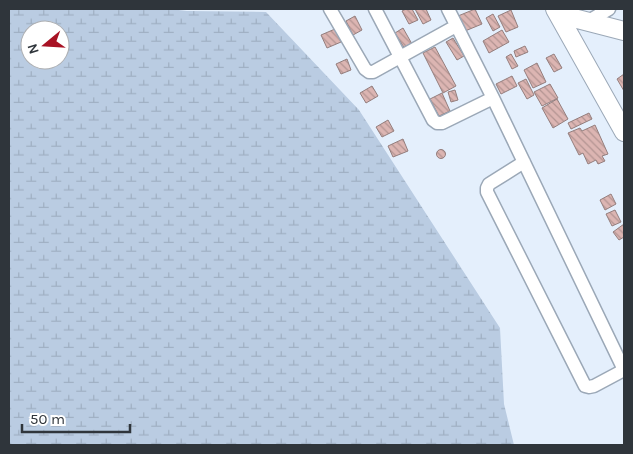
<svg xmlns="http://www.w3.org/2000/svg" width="633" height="454" viewBox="0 0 633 454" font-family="Karla,sans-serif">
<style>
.wetland{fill:url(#wetland-marsh);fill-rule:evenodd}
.building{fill:url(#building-back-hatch);stroke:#947e7d}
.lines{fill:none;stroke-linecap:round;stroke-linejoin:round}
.street-casing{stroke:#9ba8b7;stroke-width:15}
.secondary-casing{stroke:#9ba8b7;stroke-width:20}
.street{stroke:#fff;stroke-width:12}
.secondary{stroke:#fff;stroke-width:18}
</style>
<defs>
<pattern id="wetland-marsh" width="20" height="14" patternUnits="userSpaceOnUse" patternTransform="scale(1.25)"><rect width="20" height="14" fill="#bacce2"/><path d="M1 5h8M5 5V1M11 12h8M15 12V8" fill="none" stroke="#a0b0c3"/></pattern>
<pattern id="building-back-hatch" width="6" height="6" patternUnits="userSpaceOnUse" patternTransform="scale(1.25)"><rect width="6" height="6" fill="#dcb5b2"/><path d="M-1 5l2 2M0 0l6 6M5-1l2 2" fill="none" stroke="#b39492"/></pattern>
</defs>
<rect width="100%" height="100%" fill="#e4effc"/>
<path class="wetland" d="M9,9H170L187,11L266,12L359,110L500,328L504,404L514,445H9ZM30,30H60V60H30Z"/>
<path class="building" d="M406,9H412L418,20L409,24L402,11Z
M415,9H426L431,20L423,24Z
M475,9L482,24L465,31L458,16Z
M511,10L518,27L506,32L498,16Z
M493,14L500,27L493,31L486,18Z
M355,16L362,30L353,35L346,21Z
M403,28L412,44L405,49L395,33Z
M335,29L341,42L327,48L321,35Z
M502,30L509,42L489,53L483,41Z
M453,38L464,56L457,60L446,42Z
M525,46L528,52L516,57L514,51Z
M435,47L456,86L443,93L423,53Z
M511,54L518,66L512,69L506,57Z
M554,54L562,68L554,72L546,58Z
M347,59L351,70L341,74L336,64Z
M537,63L546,82L533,88L524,70Z
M624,74V91L617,79Z
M512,76L517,86L501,94L496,84Z
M526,79L534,95L527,99L518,83Z
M550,84L558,98L542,106L534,92Z
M372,86L378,96L366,103L360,93Z
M455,90L458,100L451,102L448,92Z
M442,93L450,111L439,116L430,99Z
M557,99L568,119L553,128L542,108Z
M589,113L592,119L571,129L568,123Z
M388,120L394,131L382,137L376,127Z
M595,125L608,154L602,156L605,161L598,164L596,160L588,164L583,153L579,155L568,133L580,128L582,131Z
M403,139L408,151L393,157L388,146Z
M436.5 154a4.5 4.5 0 1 1 9 0a4.5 4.5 0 1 1-9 0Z
M611,194L616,204L605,210L600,200Z
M615,210L621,222L612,226L606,214Z
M624,224V237L619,240L613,232Z"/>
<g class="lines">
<defs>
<path id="street" d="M330,9L365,69L369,72H373L456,26
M375,9L433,120L437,123H442L493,98
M448,9L493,98L624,370
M587,22L609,9
M524,162L489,184L487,188V192L585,386L589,387L594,386L624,370"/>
<path id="secondary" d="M555,9L624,132
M558,14L624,31"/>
</defs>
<use href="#street" class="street-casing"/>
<use href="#secondary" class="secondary-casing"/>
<use href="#street" class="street"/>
<use href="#secondary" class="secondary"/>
</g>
<rect width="633" height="454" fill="none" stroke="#2f353b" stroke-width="20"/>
<g transform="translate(45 45) rotate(252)"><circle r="24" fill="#ffffff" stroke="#acaeb1"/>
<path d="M0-4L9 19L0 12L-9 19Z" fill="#a81224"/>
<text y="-8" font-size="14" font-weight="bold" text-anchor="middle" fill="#2f353b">N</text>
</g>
<path d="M22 424v8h108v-8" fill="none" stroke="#2f353b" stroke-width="2.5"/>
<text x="30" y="424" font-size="15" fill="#2f353b" stroke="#ffffff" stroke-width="4" paint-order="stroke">50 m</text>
</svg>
